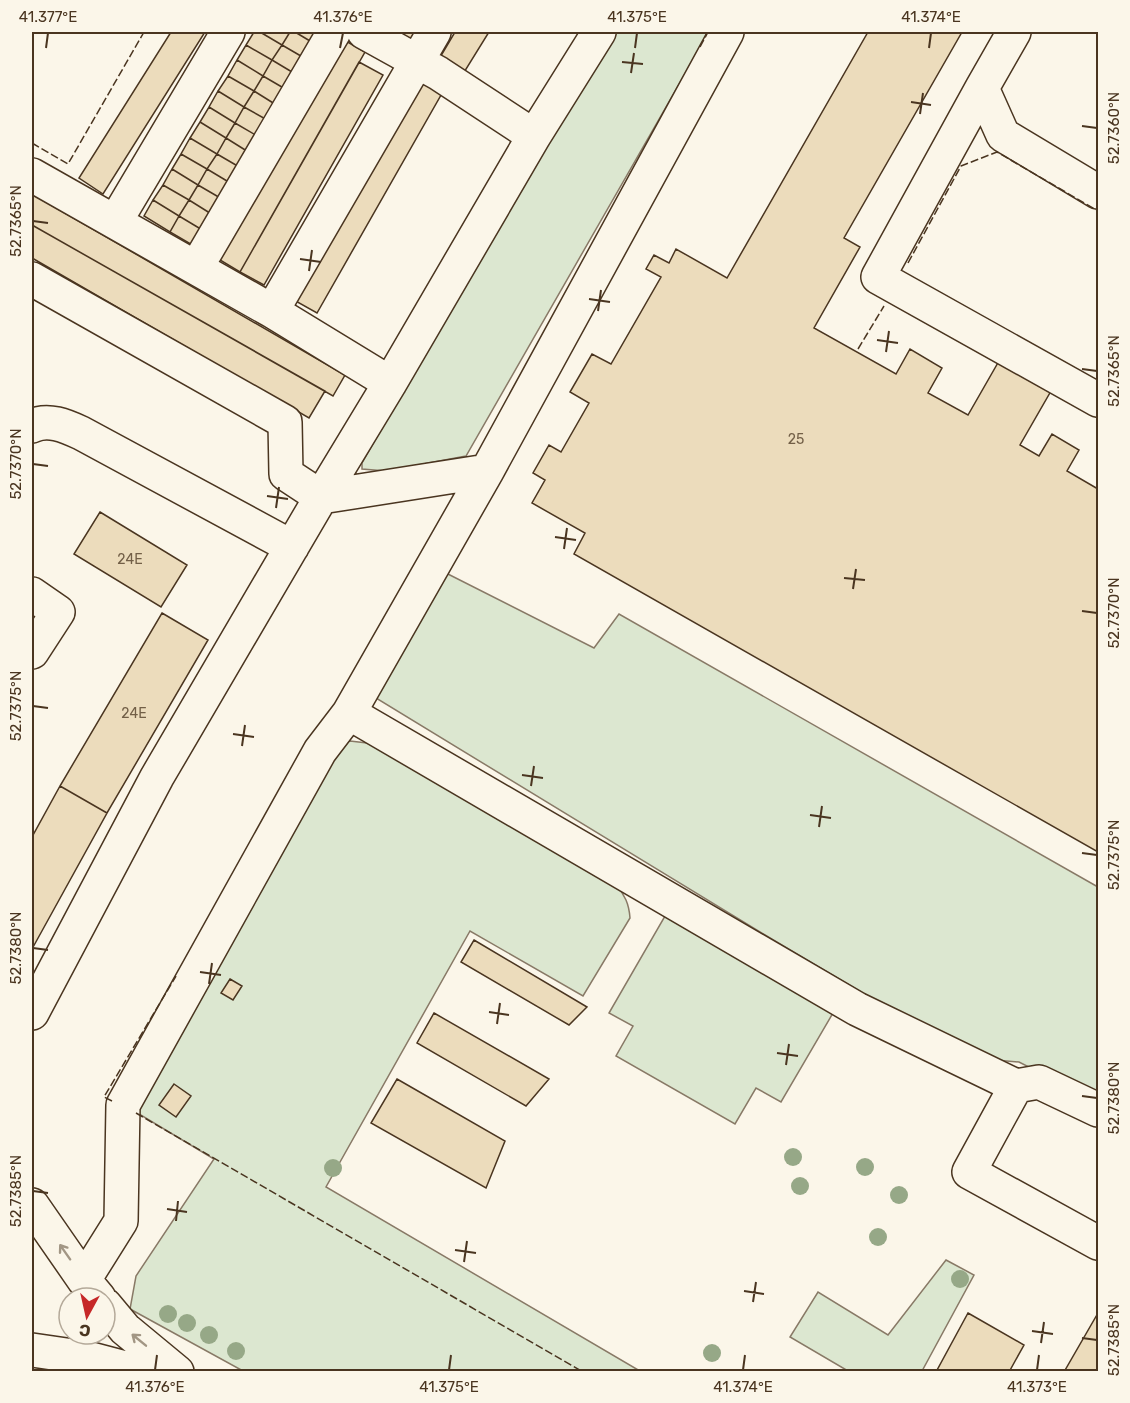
<svg xmlns="http://www.w3.org/2000/svg" width="1130" height="1403" viewBox="0 0 1130 1403" font-family="Rubik,sans-serif">
<style>
.green{fill:#dce7d0;stroke:#887966;stroke-width:1.5}
.building{fill:#ecdcbc;stroke:#4a3520;stroke-width:1.5}
.lines{fill:none;stroke-linecap:round;stroke-linejoin:round}
.minor-casing{stroke:#4a3520;stroke-width:36}
.minor{stroke:#fbf6e9;stroke-width:33}
.fence{stroke:#4a3520;stroke-width:1.5;stroke-dasharray:8 3;stroke-linecap:butt}
.tree{fill:#96a887}
.oneway{stroke:#a29684}
.ticks{fill:none;stroke:#4a3520;stroke-width:2}
.labels{text-anchor:middle;stroke-width:4.5;stroke-linejoin:round;paint-order:stroke}
.number-label{font-size:14px;fill:#725f47}
.neatline{fill:none;stroke:#4a3520;stroke-width:2}
.ticks-label{font-size:15px;text-anchor:middle;fill:#4a3520}
</style>
<rect width="100%" height="100%" fill="#fbf6e9"/>
<path class="green" d="M615,32H709L466,456L386,471L362,469V463L532,165Z
M438,569L594,648L619,614L1098,887V1102L1019,1062L972,1058L770,938L371,695Z
M350,741L367,743L390,753L616,885C625,895 629,904 630,918L583,996L470,931L326,1187L640,1371H243L130,1309L136,1276L214,1159L134,1111L338,745Z
M665,916L833,1013L781,1102L756,1088L735,1124L616,1056L633,1026L609,1013Z
M946,1260L974,1275L922,1371H848L790,1337L818,1292L888,1335Z"/>
<path class="building" d="M171,32H205L103,194L79,178Z
M254,32H260L282,45L272,60L246,45Z
M260,32H290L282,45Z
M290,32H295L315,44L306,59L282,45Z
M295,32H323L315,44Z
M392,32H419L412,44Z
M455,32H489L463,74L439,59Z
M868,32H962L844,238L860,247L814,328L896,374L910,349L942,368L928,393L968,415L1003,354L1055,384L1020,445L1039,456L1052,434L1079,450L1067,471L1098,489V852L574,554L585,533L532,503L545,480L533,473L549,445L561,452L589,403L570,392L592,354L611,364L661,277L646,269L654,255L669,263L676,249L727,278Z
M339,37L365,52L240,272L215,257Z
M246,45L272,60L263,76L237,60Z
M282,45L306,59L297,75L272,60Z
M237,60L263,76L254,91L228,76Z
M272,60L297,75L287,90L263,76Z
M359,62L383,75L264,285L240,272Z
M421,74L445,88L317,313L292,299Z
M228,76L254,91L244,107L218,91Z
M263,76L287,90L278,106L254,91Z
M218,91L244,107L235,123L209,107Z
M254,91L278,106L269,121L244,107Z
M209,107L235,123L226,138L200,122Z
M244,107L269,121L259,137L235,123Z
M200,122L226,138L217,154L190,138Z
M235,123L259,137L250,153L226,138Z
M190,138L217,154L207,169L181,154Z
M226,138L250,153L241,168L217,154Z
M181,154L207,169L198,185L172,169Z
M217,154L241,168L232,184L207,169Z
M172,169L198,185L189,200L163,185Z
M207,169L232,184L222,199L198,185Z
M163,185L189,200L179,216L153,200Z
M198,185L222,199L213,215L189,200Z
M32,194L345,375L333,396L32,225Z
M153,200L179,216L170,232L144,216Z
M189,200L213,215L204,231L179,216Z
M179,216L204,231L194,246L170,232Z
M32,225L325,391L309,418L32,258Z
M100,512L187,565L161,607L74,554Z
M162,613L208,640L107,813L60,786Z
M60,786L107,813L32,949V837Z
M474,940L587,1007L569,1025L461,962Z
M230,979L242,986L233,1000L221,993Z
M434,1013L549,1079L526,1106L417,1043Z
M397,1079L505,1141L486,1188L371,1123Z
M174,1084L191,1096L176,1117L159,1105Z
M968,1313L1024,1345L1009,1372H936Z
M1098,1313V1372H1064Z"/>
<g class="lines">
<defs>
<path id="minor" d="M364,32L438,73L534,136
M1014,32L982,88L1003,135L1098,192
M982,88L878,277L1098,400
M32,175L272,311L390,383
M115,222L228,32
M196,268L334,32
M32,279L285,422L286,474L321,497L487,471
M272,311L434,32
M32,426C48,418 66,426 81,433L292,547
M32,594L58,612L32,652
M349,713L487,471L727,32
M32,1013L157,777L321,497L390,383L534,136L599,32
M1016,1086L969,1172L1098,1243
M32,1205L84,1280L99,1298
M84,1280L121,1221L123,1105L320,751L349,713L857,1009L1016,1086L1039,1082L1098,1110
M105,1305L125,1329L177,1372
M32,1350L87,1358L140,1372"/>
</defs>
<use href="#minor" class="minor-casing"/>
<use href="#minor" class="minor"/>
<path class="fence" d="M700,47L708,32
M32,143L68,164L144,32
M908,263L961,166L997,152L1098,211
M858,349L884,306
M112,1101L104,1097L176,976
M136,1113L583,1372"/>
</g>
<g class="tree">
<circle cx="793" cy="1157" r="9"/>
<circle cx="865" cy="1167" r="9"/>
<circle cx="333" cy="1168" r="9"/>
<circle cx="800" cy="1186" r="9"/>
<circle cx="899" cy="1195" r="9"/>
<circle cx="878" cy="1237" r="9"/>
<circle cx="960" cy="1279" r="9"/>
<circle cx="168" cy="1314" r="9"/>
<circle cx="187" cy="1323" r="9"/>
<circle cx="209" cy="1335" r="9"/>
<circle cx="236" cy="1351" r="9"/>
<circle cx="712" cy="1353" r="9"/>
</g>
<defs><path id="oneway-shaft" d="M-6 0H5M1.5-3L5.5 0L1.5 3" fill="none" stroke-width="1.6" stroke-linecap="round" stroke-linejoin="round" transform="scale(1.5)"/></defs>
<g class="oneway">
<use href="#oneway-shaft" transform="translate(65 1252) rotate(-125)"/>
<use href="#oneway-shaft" transform="translate(139 1340) rotate(-141)"/>
</g>
<path class="ticks" d="M46,48L48,33M340,48L343,33M635,48L637,33M929,48L931,33M622,62L643,64M631,73L634,53M911,102L931,105M920,114L923,93M1082,126L1097,128M33,221L48,223M300,259L321,262M309,271L312,250M589,299L610,302M598,311L601,290M877,340L898,343M886,352L889,331M1082,369L1097,371M33,464L48,466M267,496L288,499M276,508L279,487M555,537L576,540M564,549L567,528M844,578L865,580M853,589L856,569M1082,611L1097,613M33,706L48,708M233,734L254,737M242,746L245,725M522,775L543,778M531,786L534,766M810,815L831,818M819,827L822,806M1082,853L1097,855M33,948L48,950M200,972L221,975M209,984L212,963M489,1012L509,1015M497,1024L500,1003M777,1053L798,1056M786,1065L789,1044M1082,1096L1097,1098M33,1191L48,1193M167,1209L187,1212M176,1221L178,1201M455,1250L476,1253M464,1262L467,1241M744,1291L764,1294M753,1302L756,1282M1032,1331L1053,1334M1082,1338L1097,1340M1041,1343L1044,1322M155,1370L157,1355M449,1370L451,1355M743,1370L745,1355M1037,1370L1039,1355"/>
<g class="labels">
<g class="number-label">
<text x="796" y="444">25</text>
<text x="130" y="564">24Е</text>
<text x="134" y="718">24Е</text>
</g>
</g>
<rect width="1130" height="1403" fill="none" stroke="#fbf6e9" stroke-width="66"/>
<g transform="translate(87 1316) rotate(188)"><circle r="28" fill="#fbf6e9" stroke="#b4a999" stroke-width="1.5"/>
<path d="M0-4.5L10 22L0 15L-10 22Z" fill="#c62828"/>
<text y="-9" font-size="16" font-weight="bold" text-anchor="middle" fill="#4a3520">С</text>
</g>
<rect x="33" y="33" width="1064" height="1337" class="neatline"/>
<g class="ticks-label">
<text x="48" y="22">41.377°E</text>
<text x="343" y="22">41.376°E</text>
<text x="637" y="22">41.375°E</text>
<text x="931" y="22">41.374°E</text>
<text transform="translate(1114 128) rotate(-90)" y="5">52.7360°N</text>
<text transform="translate(16 221) rotate(-90)" y="5">52.7365°N</text>
<text transform="translate(1114 371) rotate(-90)" y="5">52.7365°N</text>
<text transform="translate(16 464) rotate(-90)" y="5">52.7370°N</text>
<text transform="translate(1114 613) rotate(-90)" y="5">52.7370°N</text>
<text transform="translate(16 706) rotate(-90)" y="5">52.7375°N</text>
<text transform="translate(1114 855) rotate(-90)" y="5">52.7375°N</text>
<text transform="translate(16 948) rotate(-90)" y="5">52.7380°N</text>
<text transform="translate(1114 1098) rotate(-90)" y="5">52.7380°N</text>
<text transform="translate(16 1191) rotate(-90)" y="5">52.7385°N</text>
<text transform="translate(1114 1340) rotate(-90)" y="5">52.7385°N</text>
<text x="155" y="1392">41.376°E</text>
<text x="449" y="1392">41.375°E</text>
<text x="743" y="1392">41.374°E</text>
<text x="1037" y="1392">41.373°E</text>
</g>
</svg>
